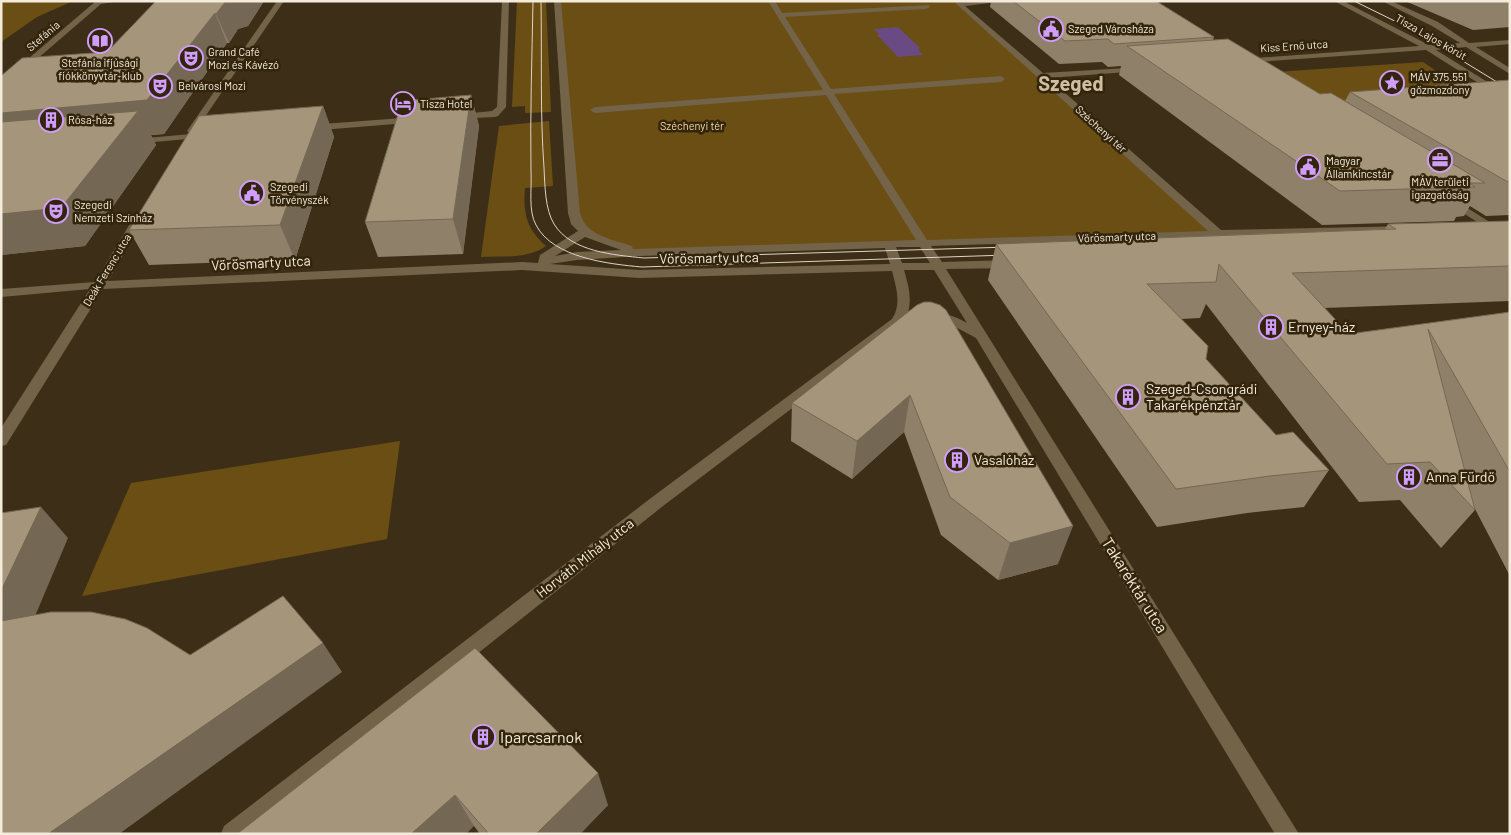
<svg xmlns="http://www.w3.org/2000/svg" width="1511" height="835" viewBox="0 0 1511 835" font-family="Barlow,sans-serif">
<style>
.green{fill:#6b4e14}
.water{fill:#694a83}
.lines{fill:none;stroke-linecap:round;stroke-linejoin:round}
.minor{fill:#726349;fill-rule:evenodd}
.tram{stroke:#ddd4c3;stroke-width:1}
.wall{fill:#8e8069}
.shaded-wall{fill:#746855}
.building{fill:#a5957a;stroke:#746855}
.labels{text-anchor:middle;stroke-width:5;stroke-linejoin:round;paint-order:stroke}
.far-poi-label{font-size:11px;fill:#f4ebdc;stroke:#32250c;text-anchor:start}
.far-street-label{font-size:11px;fill:#f4ebdc;stroke:#32250c}
.far-park-label{font-size:11px;fill:#f6d7a3;stroke:#32250c}
.street-label{font-size:14px;fill:#f4ebdc;stroke:#32250c}
.poi-label{font-size:14px;fill:#f4ebdc;stroke:#32250c;text-anchor:start}
.near-street-label{font-size:16px;fill:#f4ebdc;stroke:#32250c}
.near-poi-label{font-size:16px;fill:#f4ebdc;stroke:#32250c;text-anchor:start}
.far-town-label{font-size:20px;font-weight:bold;fill:#cfbea2;stroke:#32250c}
</style>
<rect width="100%" height="100%" fill="#3d2f17"/>
<path class="green" d="M1,1H73L37,17L1,42Z
M517,1H546L551,112L525,113V106L512,107Z
M557,1H956L1220,234L640,252L609,243L577,224Z
M1423,62L1467,92L1334,107L1276,72Z
M549,121L553,186L525,188C523,213 526,228 546,246C528,259 503,256 481,257L499,126Z
M400,441L387,539L82,596L131,483Z"/>
<path class="water" d="M898,27L920,48L918,49L923,55L898,57L877,35L879,34L874,29Z"/>
<g class="lines">
<path class="minor" d="M96,1H121L101,4L1,90V82Z
M277,1H284L194,133H210V137L132,144V140L135,139L191,134L187,131Z
M502,1H509L506,107L498,116L495,117L453,119V115L492,111L497,107Z
M554,1H561L580,213C586,236 612,239 632,246L633,249L916,240L826,95L595,113L590,110L595,107L823,90L768,1H775L782,13L929,5L930,7L926,9L785,17L831,89L1001,76L1005,79L1001,82L834,94L927,240L1208,231L953,1H1006L965,6L1043,73L1143,67L1144,69L1140,71L1048,78L1221,230L1410,226L1412,228L1406,231L1228,237L1222,240L1216,237L931,246L942,262L1011,260L1017,264L1011,268L946,269L1299,834H1275L976,338L946,322L933,323L926,319C937,308 956,317 967,323L934,270H904C910,290 914,307 902,325L663,506L251,834H221L224,826L651,498L892,319C902,304 896,287 892,271L639,278L522,270L103,289L6,445L1,446V428L90,289L1,297V289L95,282L137,212H145L147,214L108,281L522,262L538,263L540,255L578,231L571,224L568,213ZM585,237L621,250L577,252L555,256ZM896,247H920L930,263H902ZM885,248L890,264L639,270L550,264L577,260L640,256Z
M1334,1H1343L1429,45L1460,43L1432,26L1382,1H1391L1438,22L1469,43L1510,40V44L1476,47L1510,68V74L1466,47L1436,50L1510,96V103L1426,50L1242,63L1238,61L1242,59L1419,46Z
M416,117L421,120L419,122L309,131L304,128L309,125Z
M1450,197L1510,235V243L1446,202L1445,200L1446,198Z"/>
<path class="tram" d="M533,1C532,58 530,115 531,172C532,188 528,211 536,225C553,258 609,264 642,267L1007,255
M541,1C542,57 540,113 544,168C545,186 545,209 554,224C571,252 615,255 644,258L1010,247
M1354,1L1409,28L1510,90"/>
</g>
<path class="wall" d="M156,1H264L248,26L238,29L229,43H227L164,134L151,135L156,145L85,246L1,255V76L107,52Z
M991,1H1156L1214,37L1213,40L1320,94L1345,101L1350,92L1510,80V215L1486,216L1470,206L1464,216L1456,217L1454,221L1322,225L1119,75L1121,66L1108,67L1102,62L1059,64L990,7Z
M1405,1H1510V27L1473,30Z
M471,95L479,126L463,254L378,257L365,222Z
M323,106L334,137L295,260L149,265L129,230Z
M1510,221V301L1324,308L1349,334L1510,312V576L1474,507L1475,510L1441,548L1400,500L1359,502L1206,304L1200,318L1181,319L1206,359L1276,435L1329,470L1304,507L1247,513L1157,527L988,280L996,244L1385,229L1388,224Z
M917,305L1058,564L998,580L941,535L904,432L852,479L791,441L792,403Z
M475,648L608,805L580,834H480L474,826L237,834Z"/>
<path class="shaded-wall" d="M226,1H264L248,26L238,29L229,43L216,14Z
M215,13L227,43L164,134L151,135L156,145L85,246L1,255V113Z
M471,95L479,126L463,254L453,219Z
M323,106L334,137L295,260L280,225Z
M910,395L904,432L852,479L857,441Z
M41,507L68,538L19,654L1,638V591Z
M1073,526L1058,564L998,580L1010,543Z
M323,643L342,672L119,834H48Z
M598,773L608,805L580,834H536Z
M455,795L474,826L466,834H411Z"/>
<path class="building" d="M156,1H226L216,14L215,13L147,100L1,113V76L22,58L107,52Z
M1013,1H1156L1214,37L1114,44L1108,39L1065,41Z
M1228,39L1320,94L1331,93L1485,183H1469L1475,187L1340,191L1127,46Z
M1510,80V182H1508L1350,92Z
M471,95L453,219L365,222L402,101Z
M323,106L280,225L129,230L199,116Z
M138,111L61,208L1,214V122Z
M1510,221V266L1292,273L1349,334L1510,312V472L1428,329L1475,510L1430,462L1387,464L1219,264L1216,282L1147,284L1208,346L1206,359L1276,435L1293,432L1329,470L1270,476L1176,489L996,244L1396,229L1388,224Z
M924,302H931L940,305L946,310L1073,526L1010,543L950,497L910,395L857,441L792,403L917,305Z
M41,507L1,591V513Z
M283,596L323,643L48,834H1V621L51,612H91L125,619L147,628L190,655Z
M475,648L598,773L536,834H489L455,795L411,834H237Z"/>
<defs>
<symbol id="civic-ring" viewBox="-11 -11 22 22"><circle r="9.5" fill="#32250c" stroke="#d19dfe" stroke-width="1.5"/><path d="M-.6-6.5H3V-4.5H.6V-3L4-1V1h2V6H-6V1h2V-1L-.6-3ZM-1.2 2.5V6h2.4V2.5Z" fill="#d19dfe"/></symbol>
<symbol id="library-ring" viewBox="-11 -11 22 22"><circle r="9.5" fill="#32250c" stroke="#d19dfe" stroke-width="1.5"/><path d="M-6-4Q-3-5.5-.7-3.5V5Q-3 3-6 4ZM6-4Q3-5.5 .7-3.5V5Q3 3 6 4Z" fill="#d19dfe"/></symbol>
<symbol id="theatre-ring" viewBox="-11 -11 22 22"><circle r="9.5" fill="#32250c" stroke="#d19dfe" stroke-width="1.5"/><path d="M-5-5.5Q0-4 5-5.5V0Q5 5 0 6Q-5 5-5 0ZM-3.3-2.5H-1v1.5H-3.3ZM1-2.5H3.3v1.5H1ZM-2.8 1Q0 5.5 2.8 1Z" fill="#d19dfe"/></symbol>
<symbol id="sight-ring" viewBox="-11 -11 22 22"><circle r="9.5" fill="#32250c" stroke="#d19dfe" stroke-width="1.5"/><path d="M0-6L1.8-2.2L6-1.7L2.9 1.2L3.7 5.4L0 3.3L-3.7 5.4L-2.9 1.2L-6-1.7L-1.8-2.2Z" fill="#d19dfe"/></symbol>
<symbol id="hotel-ring" viewBox="-11 -11 22 22"><circle r="9.5" fill="#32250c" stroke="#d19dfe" stroke-width="1.5"/><path d="M-6-4.5h1.5V1H6V5H4.5V3h-9V5H-6ZM-4 0a1.8 1.8 0 1 1 3.6 0ZM.5 0V-2.5h3Q6-2.5 6 0Z" fill="#d19dfe"/></symbol>
<symbol id="building-ring" viewBox="-11 -11 22 22"><circle r="9.5" fill="#32250c" stroke="#d19dfe" stroke-width="1.5"/><path d="M-4-6H4V6H1V3H-1V6H-4ZM-2.5-4.3h1.7v1.8h-1.7ZM.8-4.3h1.7v1.8H.8ZM-2.5-1h1.7V.8h-1.7ZM.8-1h1.7V.8H.8Z" fill="#d19dfe"/></symbol>
<symbol id="office-ring" viewBox="-11 -11 22 22"><circle r="9.5" fill="#32250c" stroke="#d19dfe" stroke-width="1.5"/><path d="M-6-3h4V-5.5h4V-3h4V5H-6ZM-1-4.5V-3h2v-1.5ZM-6 0V1H6V0Z" fill="#d19dfe"/></symbol>
</defs>
<g fill-rule="evenodd">
<use href="#civic-ring" x="1037" y="15" width="28" height="28"/>
<use href="#library-ring" x="86" y="27" width="28" height="28"/>
<use href="#theatre-ring" x="177" y="44" width="28" height="28"/>
<use href="#sight-ring" x="1378" y="69" width="28" height="28"/>
<use href="#theatre-ring" x="146" y="72" width="28" height="28"/>
<use href="#hotel-ring" x="389" y="90" width="28" height="28"/>
<use href="#building-ring" x="37" y="106" width="28" height="28"/>
<use href="#office-ring" x="1426" y="146" width="28" height="28"/>
<use href="#civic-ring" x="1294" y="153" width="28" height="28"/>
<use href="#civic-ring" x="238" y="179" width="28" height="28"/>
<use href="#theatre-ring" x="42" y="197" width="28" height="28"/>
<use href="#building-ring" x="1257" y="313" width="28" height="28"/>
<use href="#building-ring" x="1114" y="383" width="28" height="28"/>
<use href="#building-ring" x="943" y="446" width="28" height="28"/>
<use href="#building-ring" x="1395" y="463" width="28" height="28"/>
<use href="#building-ring" x="469" y="723" width="28" height="28"/>
</g>
<g class="labels">
<g class="far-poi-label">
<text x="1068" y="33">Szeged Városháza</text>
<text x="208" y="56">Grand Café<tspan x="208" dy="13">Mozi és Kávézó</tspan></text>
<text x="100" y="67" text-anchor="middle">Stefánia ifjúsági<tspan x="100" dy="13">fiókkönyvtár-klub</tspan></text>
<text x="1410" y="81">MÁV 375.551<tspan x="1410" dy="13">gőzmozdony</tspan></text>
<text x="178" y="90">Belvárosi Mozi</text>
<text x="420" y="108">Tisza Hotel</text>
<text x="68" y="124">Rósa-ház</text>
<text x="1326" y="165">Magyar<tspan x="1326" dy="13">Államkincstár</tspan></text>
<text x="1440" y="186" text-anchor="middle">MÁV területi<tspan x="1440" dy="13">igazgatóság</tspan></text>
<text x="270" y="191">Szegedi<tspan x="270" dy="13">Törvényszék</tspan></text>
<text x="74" y="209">Szegedi<tspan x="74" dy="13">Nemzeti Színház</tspan></text>
</g>
<g class="far-street-label">
<text transform="translate(43 36) rotate(-41)" y="4">Stefánia</text>
<text transform="translate(1431 37) rotate(30)" y="4">Tisza Lajos körút</text>
<text transform="translate(1294 46) rotate(-4)" y="4">Kiss Ernő utca</text>
<text transform="translate(1101 129) rotate(42)" y="4">Széchenyi tér</text>
<text transform="translate(1117 237) rotate(-2)" y="4">Vörösmarty utca</text>
<text transform="translate(107 270) rotate(-59)" y="4">Deák Ferenc utca</text>
</g>
<g class="far-park-label">
<text x="692" y="130">Széchenyi tér</text>
</g>
<g class="street-label">
<text transform="translate(709 258) rotate(-1)" y="5">Vörösmarty utca</text>
<text transform="translate(261 263) rotate(-3)" y="5">Vörösmarty utca</text>
<text transform="translate(585 558) rotate(-38)" y="5">Horváth Mihály utca</text>
</g>
<g class="poi-label">
<text x="1288" y="332">Ernyey-ház</text>
<text x="1146" y="394">Szeged-Csongrádi<tspan x="1146" dy="16">Takarékpénztár</tspan></text>
<text x="974" y="465">Vasalóház</text>
<text x="1426" y="482">Anna Fürdő</text>
</g>
<g class="near-street-label">
<text transform="translate(1135 585) rotate(58)" y="6">Takaréktár utca</text>
</g>
<g class="near-poi-label">
<text x="500" y="743">Iparcsarnok</text>
</g>
<g class="far-town-label">
<text x="1071" y="91">Szeged</text>
</g>
</g>
<rect width="1511" height="835" fill="none" stroke="#f4ebdc" stroke-width="5"/>
</svg>
